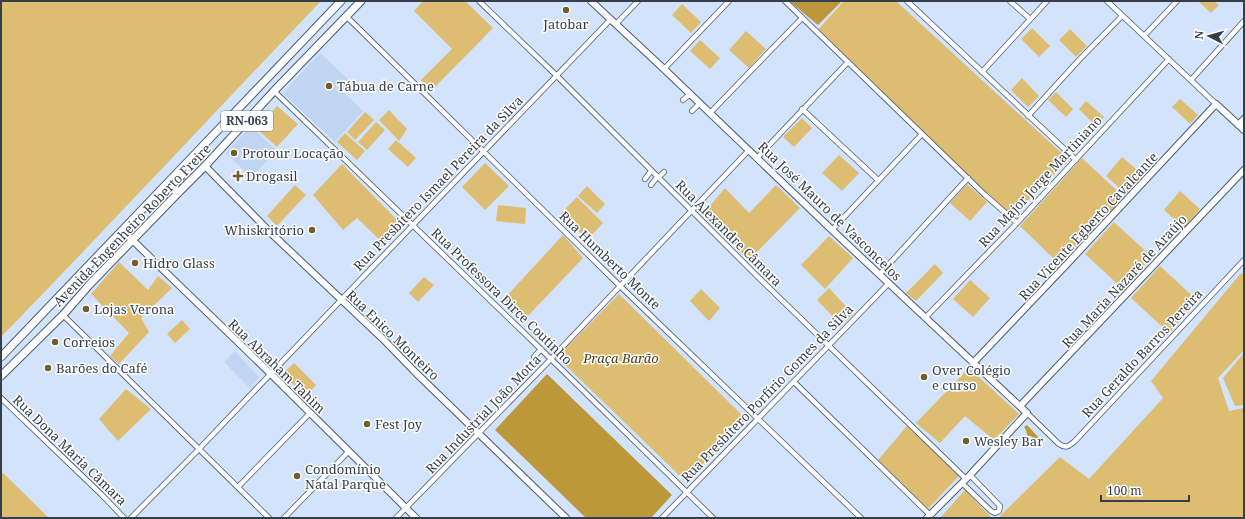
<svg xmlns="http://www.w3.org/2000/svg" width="1245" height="519" viewBox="0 0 1245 519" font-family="'Noto Serif',serif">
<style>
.built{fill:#c0d5f1}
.green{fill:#ddbd71}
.water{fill:#bd983a}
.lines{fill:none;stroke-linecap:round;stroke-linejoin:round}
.street-casing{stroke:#485b74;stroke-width:6}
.secondary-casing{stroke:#485b74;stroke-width:8}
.primary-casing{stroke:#485b74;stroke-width:9}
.street{stroke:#fff;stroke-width:4.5}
.secondary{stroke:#fff;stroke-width:6}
.primary{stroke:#fff;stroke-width:7}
.poi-dot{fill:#725e2d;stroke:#fff;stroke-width:1.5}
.labels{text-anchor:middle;stroke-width:3;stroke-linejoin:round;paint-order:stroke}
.shield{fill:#fff;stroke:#727880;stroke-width:1}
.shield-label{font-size:12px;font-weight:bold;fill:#353e49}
.poi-label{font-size:13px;fill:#353e49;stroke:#fff;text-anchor:start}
.street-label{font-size:13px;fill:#353e49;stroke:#fff}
.park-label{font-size:13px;font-style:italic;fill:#4d3e17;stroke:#fff}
</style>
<rect width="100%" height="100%" fill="#d2e3fb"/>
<path class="built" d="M320,53L349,80L340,89L363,111L335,142L283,93Z
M251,126L277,151L251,177L226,153Z
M235,351L259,377L250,388L224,362Z"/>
<path class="green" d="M1,1H321C214,113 109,226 1,337Z
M423,1H465L493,28L431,91L421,80L452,49L414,11Z
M844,1H896L1069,160L1012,216L816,32Z
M1198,1H1214L1219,5L1211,13Z
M682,4L701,22L691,33L672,15Z
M1032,28L1050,46L1039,57L1021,39Z
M1070,29L1087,46L1076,57L1059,40Z
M746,31L766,49L749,68L729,50Z
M700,40L720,58L710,69L690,51Z
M1022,78L1039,96L1028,107L1011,90Z
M1056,92L1073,109L1066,117L1048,100Z
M1180,99L1198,115L1190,124L1172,107Z
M1086,101L1104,117L1096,126L1079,109Z
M277,106L298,124L277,147L256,128Z
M389,110L407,129L399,141L379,120Z
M365,112L374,120L355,140L347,132Z
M802,118L812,128L794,147L783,137Z
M376,122L385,130L367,150L358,142Z
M345,133L365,151L357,160L337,142Z
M396,140L416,158L408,167L388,149Z
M839,155L859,173L842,191L822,173Z
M1122,157L1143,175L1126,194L1106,176Z
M1082,158L1124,197L1059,264L1020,226Z
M485,163L509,186L485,210L462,187Z
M342,164L402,225L383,243L357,218L343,230L313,195Z
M967,184L987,202L970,221L950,203Z
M295,185L306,195L277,226L267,216Z
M776,185L800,208L749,260L703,214L725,188L749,213Z
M587,186L605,204L597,213L578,196Z
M1180,191L1200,209L1184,228L1164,210Z
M577,197L603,223L587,240L561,213Z
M498,205L526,208L525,224L496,221Z
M1114,222L1152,257L1123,289L1085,254Z
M563,235L583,258L524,320L503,300Z
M829,236L853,258L825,289L801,265Z
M119,262L148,290L158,276L172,288L141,318L149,332L119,364L110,356L129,333L91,294Z
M935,264L943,273L916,301L906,293Z
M1160,266L1198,301L1169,333L1131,298Z
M1241,273L1244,275V350L1218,378L1229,411L1244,408V518H998L1060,457L1089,479L1163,398L1151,381Z
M424,277L434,285L418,302L409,293Z
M970,280L990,298L973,317L953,299Z
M829,288L853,314L841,325L817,300Z
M701,289L720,308L709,321L690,301Z
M619,294L746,419L686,482L557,357Z
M182,320L190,329L175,343L167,334Z
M1244,353V405L1235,406L1223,378Z
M294,363L316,385L306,396L282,374Z
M969,368L1019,414L994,440L965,416L940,443L916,423Z
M126,389L151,409L118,441L99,419Z
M907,426L959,476L928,509L878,460Z
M1,473H3L49,518H1Z
M965,490L992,518H940Z"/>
<path class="water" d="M789,1H842L818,25Z
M547,374L672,495L651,518H586L495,430Z
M1027,425L1041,440L1037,444L1033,440V438L1031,436H1028C1026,433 1027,430 1024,427Z"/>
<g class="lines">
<defs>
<path id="street" d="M479,1L557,76L756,275L966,479
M785,1L985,195L1017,223
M907,1L1076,160
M1010,1L1030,19
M1107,1L1216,104
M346,16L620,286L861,518
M616,24L638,1
M1144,36L1177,1
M664,69L729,1
M982,72L1047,1
M1191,80L1244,21
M274,91L551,359L713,518
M683,100L690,94
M802,109L878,180
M692,111L700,103
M710,113L802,18
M1028,116L1079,60L1122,16
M757,158L848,62
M658,178L664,172
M645,179L651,171
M651,185L657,177
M832,230L922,134
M880,274L968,178
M63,315L269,518
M926,317L1017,223L1169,59
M534,357L541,349
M794,382L930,515
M1,398L101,494L124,518
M1027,413L1059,444C1066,449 1069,446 1075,441L1244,260
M962,483L991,511L995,513L999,511L1000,506L970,475
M238,487L310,413
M131,518L199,449L341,300L611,19
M284,518L349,451
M396,518L551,359L749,150
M662,518L889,283"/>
<path id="secondary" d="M591,1L664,69L832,230L1027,413L970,475L927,518
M1238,125L1244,119
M205,166L273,235L383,339L416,373L566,518
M123,231L271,374L416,518
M974,362L1067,264L1216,104L1244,130
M1020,406L1244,170"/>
<path id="primary" d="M178,193C169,187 178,179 183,174
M1,357L197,152L341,1
M1,376L63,315L90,284L178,193L205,166L274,91L361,1"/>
</defs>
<use href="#street" class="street-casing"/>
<use href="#secondary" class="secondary-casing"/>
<use href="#primary" class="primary-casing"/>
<use href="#street" class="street"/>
<use href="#secondary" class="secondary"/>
<use href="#primary" class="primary"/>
</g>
<g class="poi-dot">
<circle cx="566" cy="10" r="4"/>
<circle cx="329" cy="86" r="4"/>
<circle cx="234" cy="153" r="4"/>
<path d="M236 170h4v4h4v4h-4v4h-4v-4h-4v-4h4z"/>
<circle cx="312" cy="230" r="4"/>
<circle cx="135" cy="263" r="4"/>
<circle cx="86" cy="309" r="4"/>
<circle cx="55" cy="342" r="4"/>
<circle cx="48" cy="368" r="4"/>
<circle cx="924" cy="377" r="4"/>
<circle cx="367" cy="424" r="4"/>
<circle cx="966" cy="441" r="4"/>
<circle cx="297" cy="476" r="4"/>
</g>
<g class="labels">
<rect class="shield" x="221" y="111" width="52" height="20" rx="3"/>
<g class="shield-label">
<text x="247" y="125">RN-063</text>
</g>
<g class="poi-label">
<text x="566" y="29" text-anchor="middle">Jatobar</text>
<text x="337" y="91">Tábua de Carne</text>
<text x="242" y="158">Protour Locação</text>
<text x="246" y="181">Drogasil</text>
<text x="304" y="235" text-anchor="end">Whiskritório</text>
<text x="143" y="268">Hidro Glass</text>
<text x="94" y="314">Lojas Verona</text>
<text x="63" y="347">Correios</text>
<text x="56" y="373">Barões do Café</text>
<text x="932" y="375">Over Colégio<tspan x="932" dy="15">e curso</tspan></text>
<text x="375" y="429">Fest Joy</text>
<text x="974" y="446">Wesley Bar</text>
<text x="305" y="474">Condomínio<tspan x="305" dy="15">Natal Parque</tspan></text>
</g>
<g class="street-label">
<text transform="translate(1040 181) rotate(-47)" y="5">Rua Major Jorge Martiniano</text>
<text transform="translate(438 183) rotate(-46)" y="5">Rua Presbítero Ismael Pereira da Silva</text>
<text transform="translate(830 211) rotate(44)" y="5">Rua José Mauro de Vasconcelos</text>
<text transform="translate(132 225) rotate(-46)" y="5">Avenida Engenheiro Roberto Freire</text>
<text transform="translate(1088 226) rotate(-47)" y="5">Rua Vicente Egberto Cavalcante</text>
<text transform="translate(729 233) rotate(45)" y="5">Rua Alexandre Câmara</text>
<text transform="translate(610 260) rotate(44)" y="5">Rua Humberto Monte</text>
<text transform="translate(1124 281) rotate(-47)" y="5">Rua Maria Nazaré de Araújo</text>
<text transform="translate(502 296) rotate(44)" y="5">Rua Professora Dirce Coutinho</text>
<text transform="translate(393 335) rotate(44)" y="5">Rua Enico Monteiro</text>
<text transform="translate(1142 353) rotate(-47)" y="5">Rua Geraldo Barros Pereira</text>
<text transform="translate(277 366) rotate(44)" y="5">Rua Abraham Tahim</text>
<text transform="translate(767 393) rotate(-46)" y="5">Rua Presbítero Porfírio Gomes da Silva</text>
<text transform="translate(483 414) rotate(-46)" y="5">Rua Industrial João Motta</text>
<text transform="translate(70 450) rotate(44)" y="5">Rua Dona Maria Câmara</text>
</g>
<g class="park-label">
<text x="621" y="363">Praça Barão</text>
</g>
</g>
<rect width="1245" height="519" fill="none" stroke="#353e49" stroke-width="4"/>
<g transform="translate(1209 36) rotate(276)" stroke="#ffffff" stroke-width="3" paint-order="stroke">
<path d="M0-3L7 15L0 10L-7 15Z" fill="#353e49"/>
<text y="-6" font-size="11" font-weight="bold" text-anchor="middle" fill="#353e49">N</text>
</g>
<path d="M1101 495v6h88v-6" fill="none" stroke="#353e49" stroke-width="2"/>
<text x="1107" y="495" font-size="12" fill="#353e49" stroke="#ffffff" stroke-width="3" paint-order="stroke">100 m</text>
</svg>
